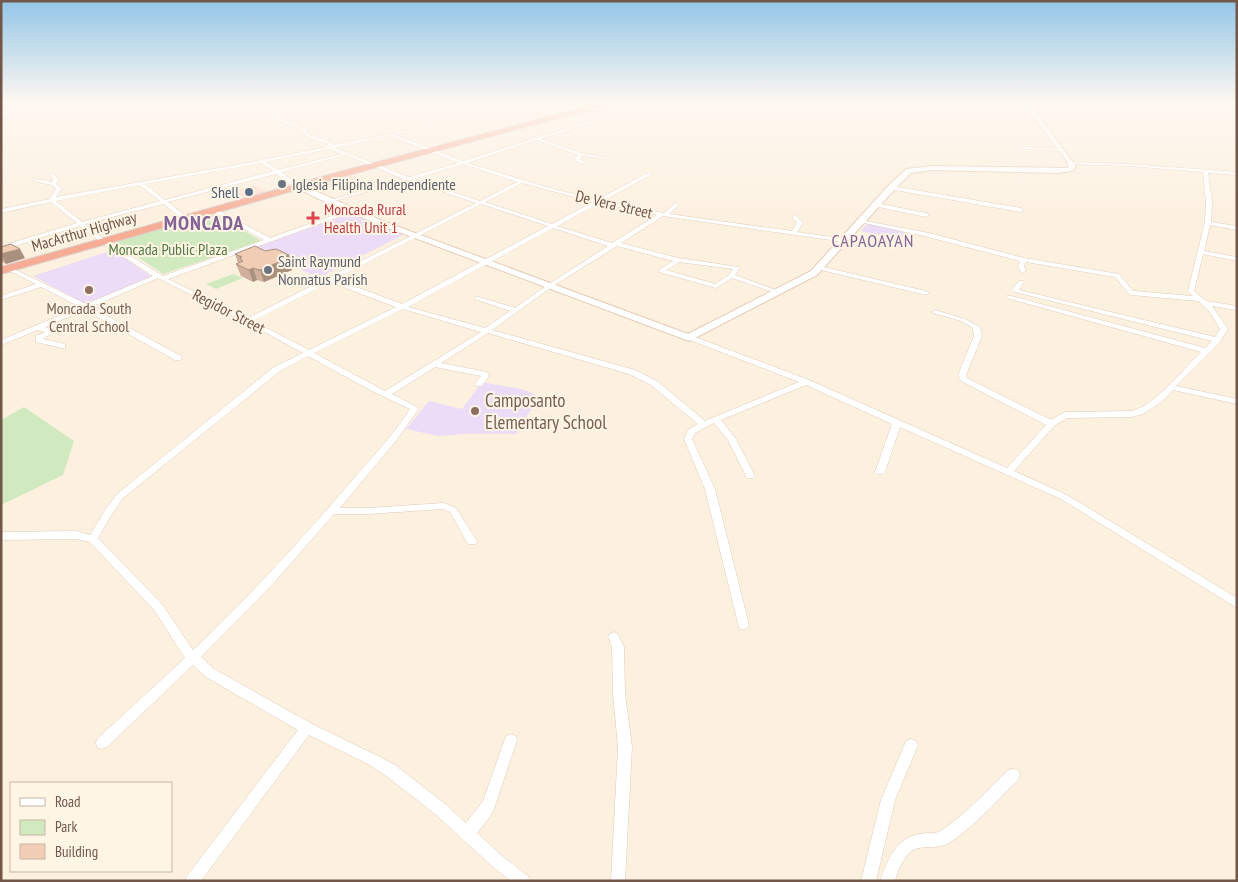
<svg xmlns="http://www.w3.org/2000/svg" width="1238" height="882" viewBox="0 0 1238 882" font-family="'PT Sans Narrow',sans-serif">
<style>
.commercial{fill:#fddfd2}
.education{fill:#eddcf8}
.green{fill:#d0e9be}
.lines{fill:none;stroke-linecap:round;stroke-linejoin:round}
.street-casing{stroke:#e0ccbb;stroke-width:1}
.secondary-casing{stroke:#e5cdb9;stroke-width:2}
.highway-casing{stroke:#dad3cf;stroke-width:2}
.street{fill:#fff;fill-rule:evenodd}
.secondary{fill:#fff;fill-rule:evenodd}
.highway{fill:#f7ad95;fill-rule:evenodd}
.wall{fill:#d0b09d}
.shaded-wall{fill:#a9907f}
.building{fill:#f2cdb6;stroke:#a9907f}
.worship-dot{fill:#6b7280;stroke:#fff5e5;stroke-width:2}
.service-dot{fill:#5c6f8a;stroke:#fff5e5;stroke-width:2}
.health-dot{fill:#e0444e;stroke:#fff5e5;stroke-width:2}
.education-dot{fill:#8d6e63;stroke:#fff5e5;stroke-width:2}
.labels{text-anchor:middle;stroke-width:4;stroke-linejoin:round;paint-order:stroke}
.far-worship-label{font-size:16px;fill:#5b616d;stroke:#fff5e5;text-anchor:start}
.far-service-label{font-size:16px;fill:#4e5e75;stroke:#fff5e5;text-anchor:end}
.far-street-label{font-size:16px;fill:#725647;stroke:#fff5e5}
.far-health-label{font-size:16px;fill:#be3a42;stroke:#fff5e5;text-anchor:start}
.far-park-label{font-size:16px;fill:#51783f;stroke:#fff5e5}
.far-education-label{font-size:16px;fill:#785e54;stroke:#fff5e5}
.far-quarter-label{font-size:18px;letter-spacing:1px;fill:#846296;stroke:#fff5e5}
.education-label{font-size:19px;fill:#785e54;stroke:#fff5e5;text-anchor:start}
.far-district-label{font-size:20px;font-weight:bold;letter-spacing:1px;fill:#846296;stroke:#fff5e5}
</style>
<rect width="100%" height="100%" fill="#fcf0df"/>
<path class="commercial" d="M347,174L359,179L331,187L325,184L314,187L309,185Z
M254,185L267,192L240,200L226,193Z"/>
<path class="education" d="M352,213L405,234L318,278L256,247Z
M868,223L906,231L900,239L861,231Z
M113,250L152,277L85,304L33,276Z
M482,382L525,390L542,398L528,414L516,434H464L438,436L406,429L429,401L462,409Z"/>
<path class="green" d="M213,212L261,241L163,274L114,241Z
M233,274L243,278L216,289L206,284Z
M24,407L74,441L63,475L1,505V420Z"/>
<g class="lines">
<defs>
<path id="street" d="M14,103H23L1,108V106Z
M45,103H53L1,115V113Z
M73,103H81L1,123V121Z
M282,103H288L277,109L272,115L305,128L310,135L332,142L333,145L391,134L516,103H524L396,135L463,161L593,120L595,122L541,139L581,153L605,157V159L582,156L580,159L586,163L582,164L575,160L577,155L537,140L468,163L546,187L597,200L649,172L651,173V175L603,201L664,213L676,203L679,205L669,214L792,231L797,223L792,217L795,215L803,223L797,232L847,239L848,240L845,242L663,216L621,243L678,258L739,267L740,268L735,275L781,292L778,294L776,293L732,278L716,288L659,272V270L673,261L617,246L553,286L492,330L635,370L657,381L705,421L799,382L685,338L686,336H692L809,380L1007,468L1046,425L961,381L958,375L974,336L973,328L961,321L933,313V311L935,310L965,319L980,327L982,336L966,375L967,378L1051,420L1065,412L1132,411C1154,406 1184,369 1201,352L1007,298V296H1011L1205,348L1212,341L1015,292L1012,289L1019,281H1023L1024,282L1019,290L1215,337L1220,329L1209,311L1198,301L1131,295L1129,294L1115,277L1026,262L1024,266L1026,271L1023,273L1021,272L1018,266L1020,261L928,237L860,222V220L929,233L1024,258L1119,274L1133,291L1193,296L1188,291L1205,222L1206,202L1203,172L1128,166L1071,164L1069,163L1071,162L1128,164L1237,172V175L1208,173L1212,202L1211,222L1237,226V230L1210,225L1204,251L1237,257V261L1203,254L1194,291L1206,301L1237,306V310L1212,306L1228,329L1220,342L1176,386L1237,399V404L1173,390L1160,403L1143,414L1132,417L1067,418L1054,426L1014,471L1067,495L1237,598V608L1061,499L900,427L885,472L883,474H877L875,472L892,424L806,385L721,420L736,439L755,476L753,478H747L728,440L714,423L695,433L692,439L715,489L749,625L747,628L743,630L739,628L705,489L684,439L688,430L698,424L651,385L629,374L488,333L441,363L487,372L489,376L482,386H476L475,384L481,376L435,367L392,394L419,408L399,437L340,508H368L444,503L456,508L477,541L476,544H468L450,512L443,509L368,514H334L271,586L201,657L214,669L312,724L378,756L395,765L444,803L466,823L483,801L506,736L511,734L516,736L517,740L494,809L489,818L477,833L502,856L528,876L530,881H511L492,866L434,813L385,775L368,764L309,735L201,881H185L187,876L298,730L206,677L193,665L107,747L102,749L97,747L96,743L97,739L185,658L154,610L90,542L76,539L1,540V532L76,531L90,535L105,510L117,494L274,367L303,353L246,322L158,278L91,307L181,356L182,358L181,360H175L85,310L45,327L55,331L43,339L65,344V348H62L36,342V336L45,332L38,330L1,345V340L80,307L41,287L1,300V296L36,284L8,270V268H12L86,304L153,276L101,242L80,226L33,240L35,244L40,248L39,249C34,251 29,246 28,242L1,250V246L77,223L51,202L1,213V209L50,199L56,188L51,185L33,181L36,179L52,182L53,179L50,175L53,173L59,179L56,184L62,188L56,197L230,166L327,147L328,144L306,137L301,130L269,117L274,107ZM391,136L458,163L409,177L335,148ZM329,149L341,154L278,170L266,162ZM346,155L403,179L327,201V203L408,180L476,203L248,318L168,279L352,212V210H348L270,238L216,209H212V211L264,240L163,276L105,240L85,224L163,204L183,219H187V217L168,202L276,174L295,187H299V185L281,172ZM261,163L273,171L165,200L145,184ZM463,164L517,182L480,201L414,179ZM522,183L593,202L552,224L485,202ZM139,185L160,201L82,222L56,201ZM599,203L657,215L612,243L557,226ZM481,204L548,226L402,304L335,279ZM553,228L608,246L549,284L515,308L479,297H475V299L510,311L485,328L408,307ZM679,262L733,269L729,275L715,284L666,270ZM330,282L396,307L309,350L253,321ZM403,309L481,332L385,391L314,353ZM308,356L372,391L410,409C394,434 374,455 355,477C304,537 250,596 193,650L162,604L98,538L112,514L123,498L280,371Z
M479,103H487L460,110L458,109Z
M533,103H540L573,114L570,115Z
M590,107H592L625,117L622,118L590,109Z
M1037,116L1082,120L1084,121L1082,122L1036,118Z
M1025,147L1062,149L1064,150L1062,151L1023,149V147Z
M891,186L1021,208L1024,210L1021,212L889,189L888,188Z
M876,203L926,213L929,215L926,217L874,206L873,205Z
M819,266L926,291L929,293L926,295L817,269V267Z
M614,632L618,634L624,647L625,694L632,747L625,881H611L618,747L613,694L612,647L608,637L610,634Z
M911,739L916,741L918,745L895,800L876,881H861L881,800L906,741Z
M1013,769L1018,770L1020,775L1018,780C996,801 975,826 949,843C937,850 922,844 912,851C903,858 898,870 895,881H880C888,860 895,838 920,834C928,832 935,835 942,830C967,813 987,791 1008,770Z"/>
<path id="secondary" d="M1026,103H1032L1034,110L1073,162L1076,167L1073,171L1057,173L932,170L911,173L894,190L817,275L689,341L375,223L321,200L293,186L300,184L380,220L688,334L811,271L888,186L906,169L932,166L1068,168V163L1029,111Z
M1207,103H1237V105H1210Z"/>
<path id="highway" d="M601,103H614L345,176L1,274V267L339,172Z"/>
</defs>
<use href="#street" class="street-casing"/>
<use href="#secondary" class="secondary-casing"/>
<use href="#highway" class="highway-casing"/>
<use href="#street" class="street"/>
<use href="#secondary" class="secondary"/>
<use href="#highway" class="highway"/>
</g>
<path class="wall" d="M1,247L25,258L6,264L1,261Z
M235,254L293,267L291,268L292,270L264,282L257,280L253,282L241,276L236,264L238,263Z"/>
<path class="shaded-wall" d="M20,249L25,258L6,264L1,254Z
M289,255L293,267L291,268L292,270L264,282L260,270Z
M253,268L257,280L253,282L249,270Z"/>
<path class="building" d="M11,244L20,249L1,254V247Z
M255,246L265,251L276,249L289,255L285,256L289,258L260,270L253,268L249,270L236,264L243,261L240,258L242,257L235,254Z"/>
<linearGradient id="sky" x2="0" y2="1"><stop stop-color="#93c5e7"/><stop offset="0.45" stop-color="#fef8f1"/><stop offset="1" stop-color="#fef8f1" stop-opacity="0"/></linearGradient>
<rect width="1238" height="227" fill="url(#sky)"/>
<g class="worship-dot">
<circle cx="282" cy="184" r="5"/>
<circle cx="268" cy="270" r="5"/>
</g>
<circle class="service-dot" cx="249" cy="192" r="5"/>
<path class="health-dot" d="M310.5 210.5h5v5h5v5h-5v5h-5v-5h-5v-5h5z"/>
<g class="education-dot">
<circle cx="89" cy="290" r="5"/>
<circle cx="475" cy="411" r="5"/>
</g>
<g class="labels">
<g class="far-worship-label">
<text x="292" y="190">Iglesia Filipina Independiente</text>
<text x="278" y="267">Saint Raymund<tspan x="278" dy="18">Nonnatus Parish</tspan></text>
</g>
<g class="far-service-label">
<text x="239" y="198">Shell</text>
</g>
<g class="far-street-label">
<text transform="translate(614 204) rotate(13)" y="6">De Vera Street</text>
<text transform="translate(84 231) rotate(-16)" y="6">MacArthur Highway</text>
<text transform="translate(229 311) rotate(27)" y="6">Regidor Street</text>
</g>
<g class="far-health-label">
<text x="324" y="215">Moncada Rural<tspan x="324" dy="18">Health Unit 1</tspan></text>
</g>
<g class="far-park-label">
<text x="168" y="255">Moncada Public Plaza</text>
</g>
<g class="far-education-label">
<text x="89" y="314">Moncada South<tspan x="89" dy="18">Central School</tspan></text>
</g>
<g class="far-quarter-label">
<text x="873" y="247">CAPAOAYAN</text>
</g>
<g class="education-label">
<text x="485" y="407">Camposanto<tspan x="485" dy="22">Elementary School</tspan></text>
</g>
<g class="far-district-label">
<text x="204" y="230">MONCADA</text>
</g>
</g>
<rect width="1238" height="882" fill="none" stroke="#725647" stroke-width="5"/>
<rect x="10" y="782" width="162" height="90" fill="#fff5e5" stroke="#c7b5a6"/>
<rect x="20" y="798" width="25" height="8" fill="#ffffff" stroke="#c7b5a6"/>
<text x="55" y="807" font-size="15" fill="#725647">Road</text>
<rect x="20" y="820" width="25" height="15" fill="#d0e9be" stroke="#c7b5a6"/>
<text x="55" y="832" font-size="15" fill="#725647">Park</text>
<rect x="20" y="844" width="25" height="15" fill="#f2cdb6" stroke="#c7b5a6"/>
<text x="55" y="857" font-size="15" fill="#725647">Building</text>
</svg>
